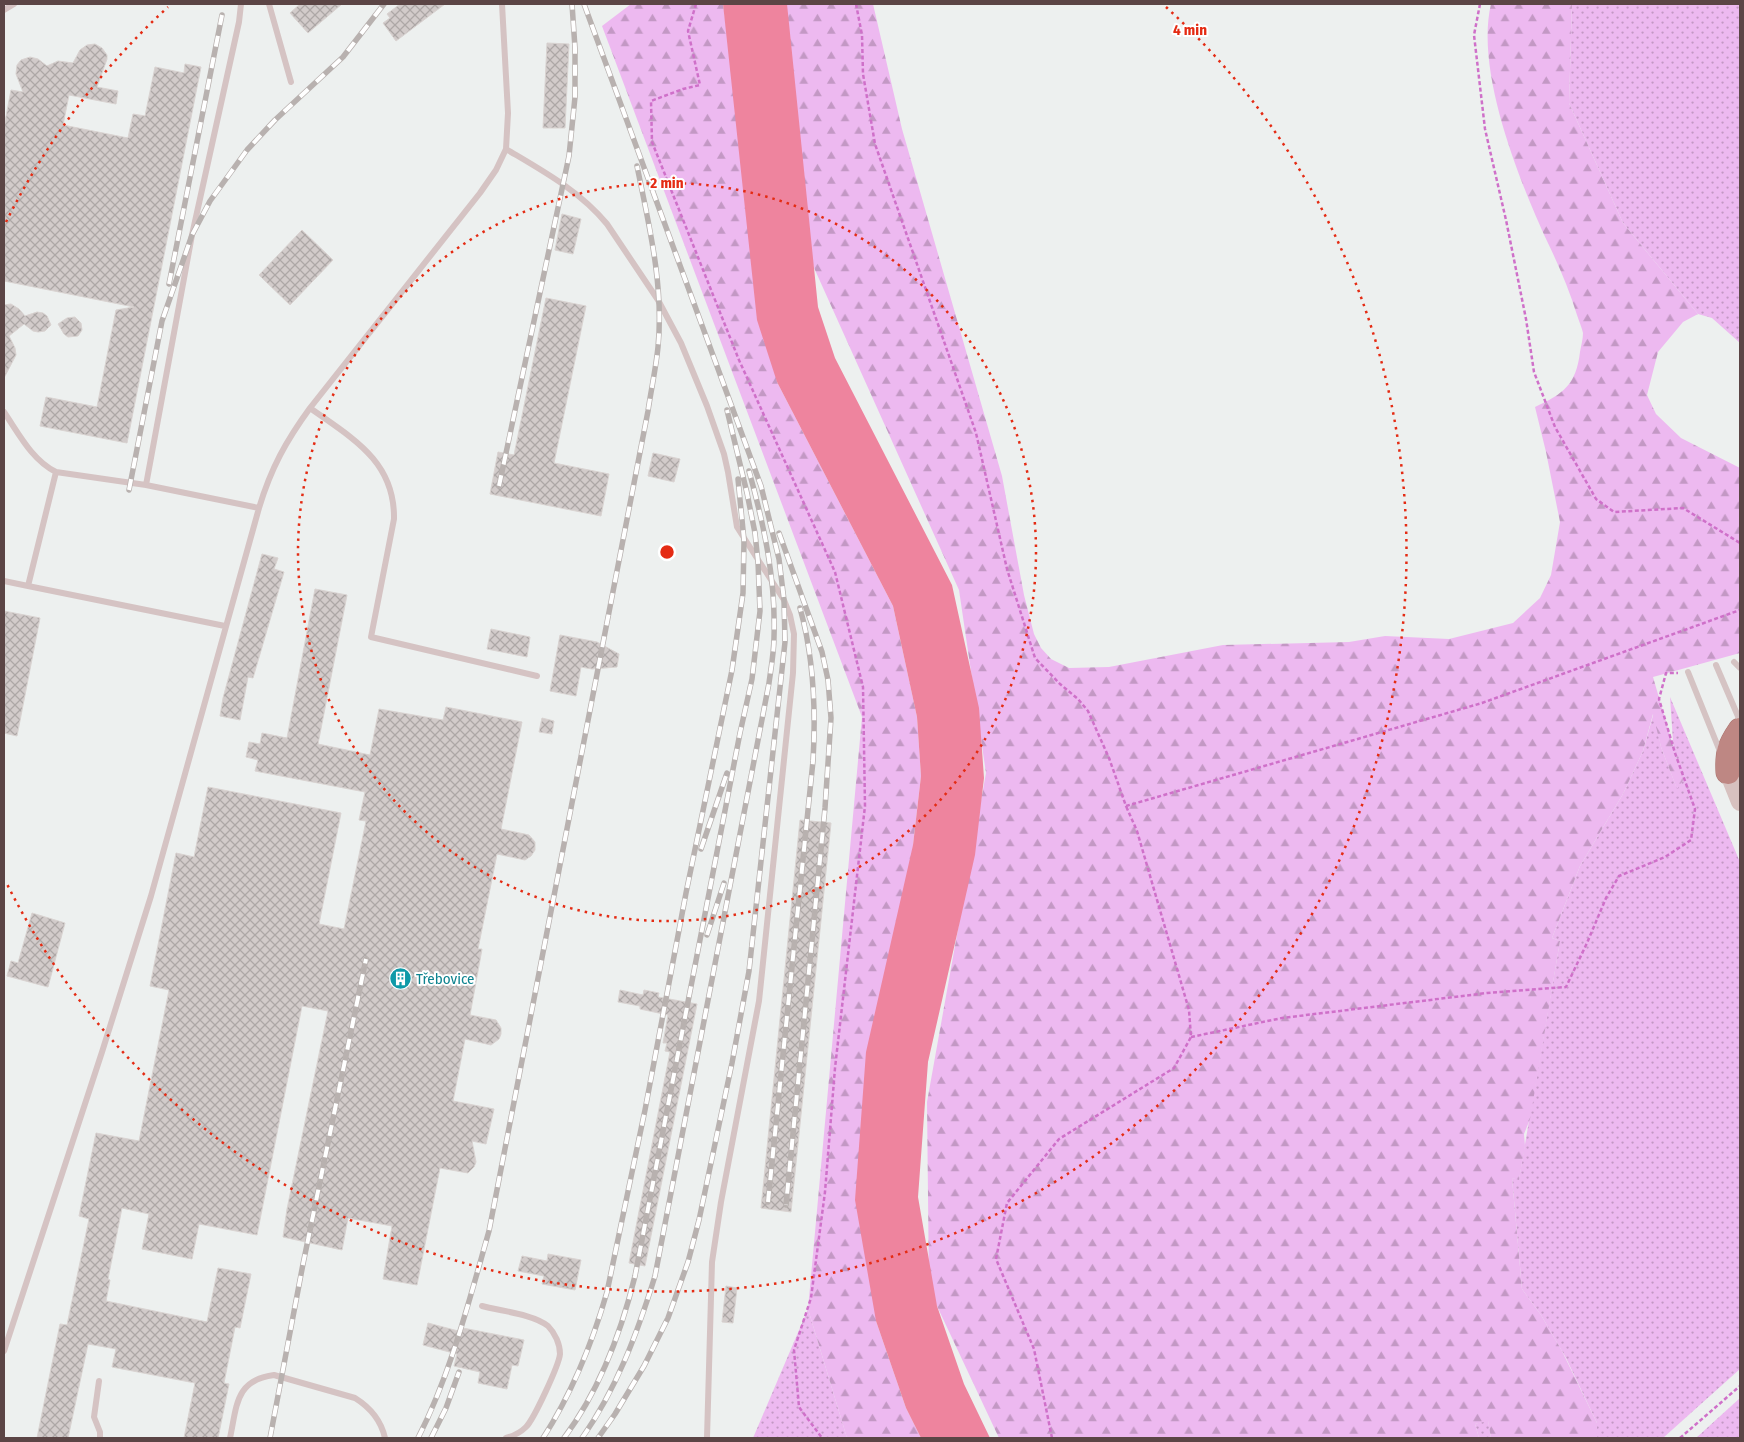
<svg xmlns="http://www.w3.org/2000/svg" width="1744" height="1442" viewBox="0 0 1744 1442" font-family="'Fira Sans Condensed',sans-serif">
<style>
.grass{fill:url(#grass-dots)}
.forest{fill:url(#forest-firs)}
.water{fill:#ee849e}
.building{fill:url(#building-cross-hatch);stroke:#d9d3d1}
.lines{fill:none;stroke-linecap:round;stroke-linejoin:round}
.highway-casing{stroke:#aa736e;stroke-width:25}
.path{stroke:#cf70c9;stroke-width:2.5;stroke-dasharray:4 2.5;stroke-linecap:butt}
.lane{stroke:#d5c3c3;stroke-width:6}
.secondary{stroke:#d7c1bf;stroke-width:18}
.highway{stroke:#be8783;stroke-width:24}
.rail-casing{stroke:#b8b1af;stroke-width:5.5}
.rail{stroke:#fff;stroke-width:4;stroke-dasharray:11;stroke-linecap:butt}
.ring{fill:none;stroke:#e42b13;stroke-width:2.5;stroke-dasharray:2.5 5}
.labels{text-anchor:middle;stroke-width:4;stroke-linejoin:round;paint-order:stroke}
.culture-label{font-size:15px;fill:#0d838f;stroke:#fff;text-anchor:start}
.centre{fill:#e42b13;stroke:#fff;stroke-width:2.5}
.ring-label{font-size:15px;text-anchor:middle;font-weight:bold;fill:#e42b13;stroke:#fff;stroke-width:4;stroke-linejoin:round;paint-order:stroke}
</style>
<defs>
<pattern id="grass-dots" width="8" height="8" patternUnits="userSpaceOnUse" patternTransform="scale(1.25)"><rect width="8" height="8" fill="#edb9f0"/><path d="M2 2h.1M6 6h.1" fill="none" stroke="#c398c4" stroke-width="1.8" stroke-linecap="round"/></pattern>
<pattern id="forest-firs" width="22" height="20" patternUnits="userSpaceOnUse" patternTransform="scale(1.25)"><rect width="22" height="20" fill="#edb9f0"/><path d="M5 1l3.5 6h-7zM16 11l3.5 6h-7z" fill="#c398c4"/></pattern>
<pattern id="building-cross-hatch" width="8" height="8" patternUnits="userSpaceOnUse" patternTransform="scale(1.25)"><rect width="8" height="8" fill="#d2cbca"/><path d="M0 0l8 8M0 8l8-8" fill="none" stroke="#ada7a6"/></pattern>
</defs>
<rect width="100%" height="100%" fill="#edf0ef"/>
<path class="grass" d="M1572,4H1740V343L1712,318L1698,314L1623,223L1569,103Z
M1670,697L1740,862V1369L1663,1438H1597V1423L1566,1358L1541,1315L1522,1289L1512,1178L1519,1179L1560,941L1552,938L1580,866L1623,794L1643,751L1654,712L1661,747L1676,786Z
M808,1309L847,1438H753Z
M1740,1398V1438H1696Z
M1488,1420L1491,1438H1479L1475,1424Z"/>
<path class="forest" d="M631,4H723L777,382L893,606L917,717L921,776L913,845L876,1321L906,1408L921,1438H847L808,1309L862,717L602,26Z
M768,4H873L902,129L1002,476L1024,595L1034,634L1041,648L1051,659L1069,668L1109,667L1223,645L1349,642L1385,636L1449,639L1513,623L1540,598L1551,575L1560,522L1546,452L1535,407C1563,394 1576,385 1580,352C1581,346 1583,339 1583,333C1582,328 1579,321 1577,315C1569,289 1559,266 1547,241C1519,180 1475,71 1491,4H1572L1569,103L1623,223L1698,314L1683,322L1658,352L1647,395L1656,414L1681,438L1740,468V653L1653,677L1683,780L1677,789L1661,747L1653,714L1643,751L1623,794L1580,866L1552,938L1560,941L1530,1119L1524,1134L1525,1146L1519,1180L1512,1178L1522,1289L1541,1315L1562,1351L1597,1423V1438H1491L1488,1421L1475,1424L1479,1438H999L929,1289L927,1102L986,773L959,590L815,270L800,229Z"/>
<path class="water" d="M723,4H787L818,307L835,358L952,585L979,708L984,778L975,855L928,1062L918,1197L937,1306L964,1384L990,1438H921L906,1408L876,1321L855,1200L866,1052L913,845L921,776L917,717L893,606L777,382L757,320Z"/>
<path class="building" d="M300,4H342L308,33L290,13Z
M400,4H445L396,41L383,23L390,18L387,14Z
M547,43L569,44L565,128H543Z
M95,44L102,48L107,55V59L97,87L118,91L116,104L69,95L63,125L128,138L133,114L145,116L155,67L184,73L185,64L201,67L127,443L40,426L46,397L97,407L116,310L134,307L4,281V127L11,90L23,92L16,74L17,65L21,60L30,57L38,59L47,66L58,61L73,63L80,50L87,45Z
M562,214L581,219L573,254L555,250Z
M302,230L333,260L290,305L259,275Z
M546,298L586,306L554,463L609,474L601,516L490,494L498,452L514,455Z
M11,304L19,309L25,316L37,312L43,313L47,316L51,325L45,331L38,332L33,331L24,324L9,336L15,348L16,355L4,378V305Z
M75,317L81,323L82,330L78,336L68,337L64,334L58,324L67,318Z
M653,453L680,459L674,482L648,476Z
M262,554L278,558L274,569L284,572L253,678L248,677L240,720L220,716L223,698Z
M315,589L347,595L318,744L370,755L379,709L443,720L446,707L522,722L501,829L529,835L535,842V850L531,856L525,860L497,854L478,949H482L470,1015L496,1020L501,1028V1034L499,1039L491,1045L465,1039L453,1101L494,1109L486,1144L472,1141L476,1162L474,1167L468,1173L440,1168L417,1285L383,1279L392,1226L348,1218L342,1250L283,1237L287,1209L328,1011L302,1006L257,1235L199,1224L192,1259L142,1249L149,1214L122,1208L108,1279L110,1280L106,1301L207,1322L218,1268L251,1274L240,1328L235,1327L224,1383L229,1384L218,1438H184L195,1383L112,1367L116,1349L88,1344L68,1438H37L60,1324L67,1325L89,1219L79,1216L96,1133L139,1141L169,990L150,986L176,853L194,857L208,787L341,813L319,924L344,929L366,821L359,820L365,792L255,771L258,760L246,757L249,742L260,744L262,733L287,738Z
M4,611L40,618L17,736L4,733Z
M491,629L530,637L527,657L487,649Z
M560,635L597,642L619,654L617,667L592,669L581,667L576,696L550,691Z
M542,718L554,721L552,734L539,732Z
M800,820L831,823L791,1212L761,1208Z
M32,913L65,923L48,987L7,976L11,961L18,963Z
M620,990L643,995L644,990L659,993L658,997L697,1004L645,1266L629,1263L670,1052L665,1051L667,1043H663L668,1015L640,1009V1006L618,1002Z
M548,1254L581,1260L575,1290L542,1284L544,1276L518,1271L522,1256L547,1261Z
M726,1286L737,1288L733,1323L722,1322Z
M428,1323L462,1332L463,1328L524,1340L518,1366L512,1365L507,1389L478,1383L480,1372L454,1366L457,1354L423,1345Z"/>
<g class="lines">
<defs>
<path id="highway" d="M1728,772C1727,753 1729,746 1740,730"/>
</defs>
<use href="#highway" class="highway-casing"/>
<path class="path" d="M696,4L688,31L700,85L683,89L651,101L652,142L739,360L835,572L863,687L865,806L835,1068L825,1192L811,1298L794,1350L799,1407L822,1438
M856,4L862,35L863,74L875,144L976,433L1007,569L1035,658L1060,684L1078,699L1088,711L1109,758L1126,806L1482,703L1740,610
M1480,4L1474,35L1485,129L1506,220L1526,319L1534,372L1555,427L1596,499L1614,512L1683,508L1740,543
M1191,1037L1282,1018L1487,993L1566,987L1587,943L1606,898L1619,876L1665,857L1691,840L1695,809L1675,753L1659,699L1666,673H1678
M1052,1438L1034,1349L996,1259L1007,1203L1059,1139L1174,1068L1191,1037L1189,1010L1137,831L1126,806
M1680,1438L1740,1386"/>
<path class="lane" d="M269,4L291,82
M4,10L14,4
M506,149C543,171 580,191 607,224L658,300L681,343L707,406L724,454L728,472L737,527L784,600L790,615L794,634L793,673L759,1001L721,1202L712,1262L707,1438
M310,408C352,438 395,461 394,519L371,637L537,676
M4,412C19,434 32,460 56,472L28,586L225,626
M56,472L146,485L259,508
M146,485L192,235L239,22L241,4
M4,581L28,586
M1734,662L1740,668
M1716,665L1740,721
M1688,672L1721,754
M482,1306C500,1311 533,1314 548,1326C555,1333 560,1344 560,1354C559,1365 534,1419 526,1427C521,1432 513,1436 506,1438
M4,1351L102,1052L151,896L259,508C271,468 286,441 310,408L480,193L496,170L506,149L508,113L502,4
M99,1381L94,1417L100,1432V1438
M230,1438C237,1406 235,1380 274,1375L355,1398C371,1408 381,1420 385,1438"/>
<path class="secondary" d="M1728,772L1740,802"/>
<use href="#highway" class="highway"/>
<defs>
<path id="rail" d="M584,4L761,486L779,559L784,600L785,642L749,971L732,1063L699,1220L688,1262L668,1318L644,1366L615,1414L598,1438
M169,284L222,15
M499,486L569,156L575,97V48L572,4
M129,490L162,321L192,235L210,201L247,150L275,120L343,57L384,4
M779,533L822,652L828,680L831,718L825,808L786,1205
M701,849L727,773
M707,935L724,883
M768,1202L813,761C816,710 814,658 800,608
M270,1438L303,1264L366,959
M418,1438C451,1373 469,1301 489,1231L648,411C651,390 656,368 658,347C664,286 649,225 637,166
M431,1438L446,1408L459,1372
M543,1438C572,1393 592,1344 607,1292L645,1110L686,893L732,670L743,593L744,540L738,479
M564,1438C599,1391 621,1333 635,1276L740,733L752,679L760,611L758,562L755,533L747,493L727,410
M582,1438C617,1388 637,1334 655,1276L769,683C771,668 774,652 774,637C776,580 764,525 749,471"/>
</defs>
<use href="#rail" class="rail-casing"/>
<use href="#rail" class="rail"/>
</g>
<g class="ring">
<circle cx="667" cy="552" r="369"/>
<path d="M6 222A739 739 0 0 1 168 7M1166 7A739 739 0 1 1 6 882"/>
</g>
<defs>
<symbol id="building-disc" viewBox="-11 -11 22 22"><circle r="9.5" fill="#0f9aa8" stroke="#fff"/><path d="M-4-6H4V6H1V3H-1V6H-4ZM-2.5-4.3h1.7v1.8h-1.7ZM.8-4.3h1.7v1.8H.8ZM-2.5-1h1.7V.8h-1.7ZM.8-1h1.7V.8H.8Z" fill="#fff"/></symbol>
</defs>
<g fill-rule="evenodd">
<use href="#building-disc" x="388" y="966" width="25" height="25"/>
</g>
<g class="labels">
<g class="culture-label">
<text x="416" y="984">Třebovice</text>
</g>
</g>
<circle cx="667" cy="552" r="8" class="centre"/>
<g class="ring-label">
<text x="1190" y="35">4 min</text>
<text x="667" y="188">2 min</text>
</g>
<rect width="1744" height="1442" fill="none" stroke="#5b4545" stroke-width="10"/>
</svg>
